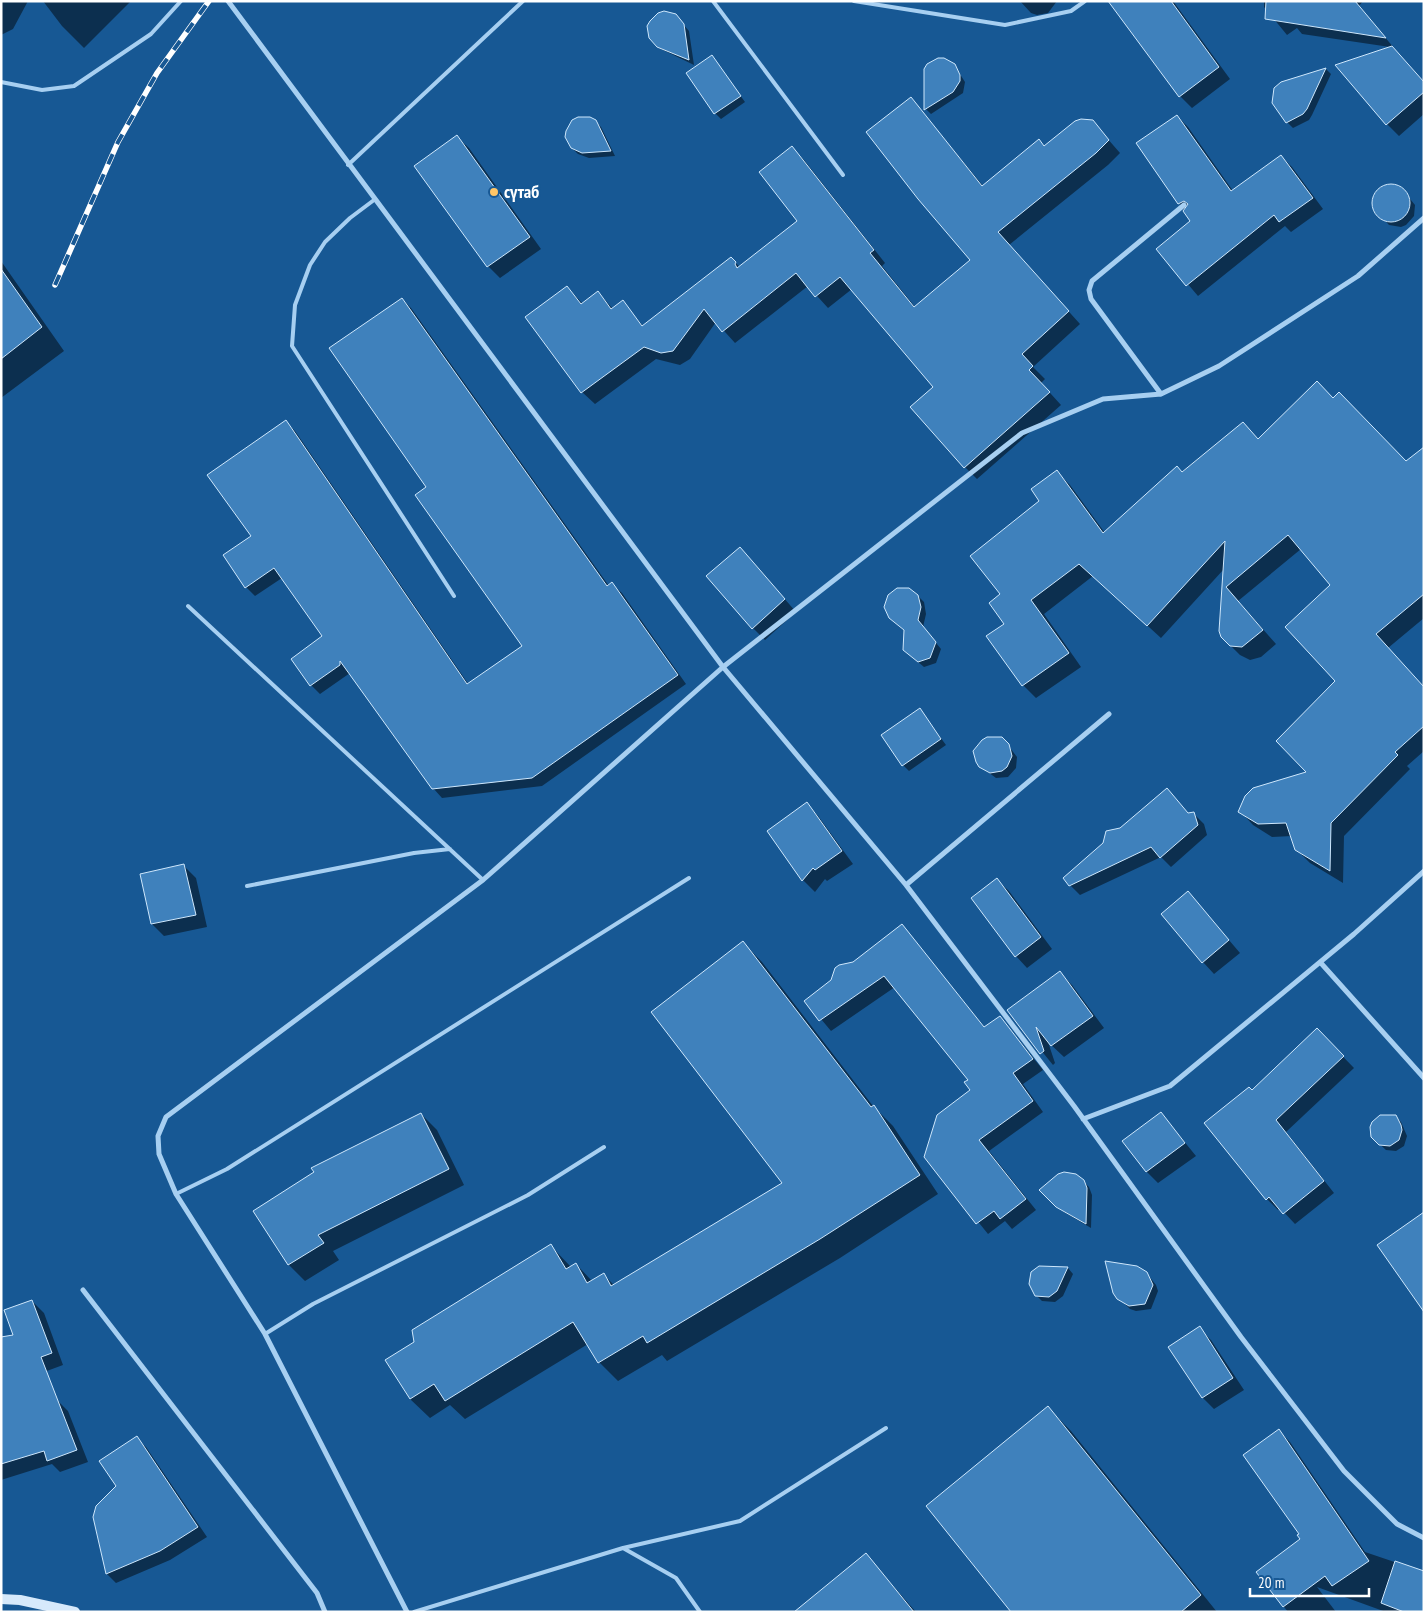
<svg xmlns="http://www.w3.org/2000/svg" width="1425" height="1613" viewBox="0 0 1425 1613" font-family="'PT Sans Narrow',sans-serif">
<style>
.shadow{fill:#0007}
.building{fill:#3f81bc;stroke:#cee7fc}
.lines{fill:none;stroke-linecap:round;stroke-linejoin:round}
.lane{stroke:#a7cff1;stroke-width:4}
.street{stroke:#a7cff1;stroke-width:5}
.secondary{stroke:#d6e9fb;stroke-width:10}
.rail-casing{stroke:#fff;stroke-width:5.5}
.rail{stroke:#175894;stroke-width:4;stroke-dasharray:11;stroke-linecap:butt}
.poi-dot{fill:#ffc667;stroke:#175894;stroke-width:2}
.labels{text-anchor:middle;stroke-width:4;stroke-linejoin:round;paint-order:stroke}
.poi-label{font-size:18px;font-weight:bold;fill:#fff;stroke:#175894;text-anchor:start}
</style>
<rect width="100%" height="100%" fill="#175894"/>
<path class="shadow" d="M1,1H28L13,29L1,35Z
M43,1H131L84,48L62,26Z
M1020,1H1057L1048,13L1037,15L1031,13Z
M1126,1H1173L1230,79L1192,108L1180,96Z
M1264,1H1363L1359,6L1394,48H1392L1424,82V114L1399,136L1387,124L1390,47L1302,34L1297,28L1287,35L1264,7Z
M673,13L689,31L694,65L659,48L653,42L649,32L658,14Z
M712,57L745,102L721,119L715,113Z
M954,65L965,82L963,93L931,114L926,109Z
M1326,69L1331,74L1312,115L1309,120L1293,128L1287,122L1282,83Z
M911,99L984,187L1045,147L1093,122L1120,153L1108,165L1009,245L1080,324L1033,367L1045,379L1041,383L1061,405L977,479L965,467L935,387L852,289L828,308L808,286L735,343L716,322L690,359L680,365L656,359L595,404L582,392L527,317L567,287L583,304L598,292L613,309L622,302L644,327L731,259L740,267L799,221L792,148L804,160L885,263L882,266L915,307L971,260Z
M1177,116L1188,127L1233,191L1281,156L1292,167L1323,209L1291,232L1285,226L1198,296L1158,249L1192,221L1179,203Z
M595,121L601,127L615,156L589,158L578,154L572,148Z
M457,137L469,148L541,249L500,278L488,266Z
M1389,185L1402,189L1415,205L1414,216L1406,225L1401,227L1389,225L1375,209L1374,200L1381,189Z
M1,261L64,351L1,398Z
M402,299L411,308L609,586L612,584L622,593L686,684L542,786L442,798L433,788L350,673L320,694L311,685L324,637L282,578L255,596L246,587L253,537L286,422L295,431L469,685L523,646L428,487Z
M1333,399L1406,463L1424,448V618L1388,648L1424,687V751L1407,766L1410,769L1344,836L1343,883L1310,863L1296,849L1292,836L1272,837L1253,825L1240,811L1309,773L1337,681L1331,585L1301,549L1238,601L1276,644L1261,657L1250,660L1240,655L1226,641L1224,569L1161,638L1093,576L1044,614L1081,667L1036,698L1023,685L988,636L1005,624L1001,594L1041,501L1057,472L1070,485L1105,533L1243,423L1259,440Z
M751,560L796,612L765,640L753,628Z
M918,596L924,602L926,614L923,627L941,649L936,663L924,667L911,656L905,631L890,618Z
M920,710L946,745L909,771L903,765Z
M1007,744L1017,757L1016,768L1008,777L996,778L980,766Z
M1177,800L1189,815L1194,814L1204,824L1207,835L1171,867L1161,857L1080,895L1070,885L1121,829Z
M807,804L818,816L853,864L827,881L825,879L815,892L803,880L768,831Z
M184,866L196,878L207,927L164,936L152,924Z
M997,880L1009,891L1052,949L1027,968L1016,956Z
M1188,892L1240,953L1214,974L1203,962Z
M902,925L985,1028L1000,1017L1043,1070L1023,1084L1043,1112L989,1151L1036,1210L1012,1229L1005,1221L988,1234L925,1156L972,1090L969,1080L895,987L831,1031L806,1001Z
M743,943L762,962L873,1106L893,1126L938,1194L840,1258L667,1361L662,1355L618,1381L599,1362L588,1344L465,1419L450,1405L430,1418L410,1399L387,1360L416,1343L551,1246L571,1267L576,1264L592,1281L604,1275L614,1285L784,1184Z
M1060,973L1072,985L1104,1028L1064,1057L1048,1042L1055,1063L1053,1065L1009,1011Z
M1317,1030L1354,1068L1286,1132L1334,1193L1295,1224L1280,1208L1278,1210L1267,1199L1252,1092Z
M1161,1113L1196,1156L1158,1183L1146,1171Z
M421,1114L437,1130L464,1185L333,1251L339,1260L305,1281L289,1265L255,1211Z
M1395,1116L1401,1122L1407,1136L1404,1146L1396,1151L1386,1150L1372,1137Z
M1083,1181L1089,1187L1092,1195L1091,1228L1064,1212L1040,1190Z
M1040,1267L1068,1268L1073,1274L1063,1296L1055,1302L1042,1301L1036,1295Z
M1148,1275L1156,1285L1158,1291L1151,1309L1136,1311L1130,1309L1114,1293Z
M32,1301L44,1313L63,1365L36,1375Z
M1199,1328L1211,1340L1244,1390L1214,1409L1203,1398L1169,1348Z
M56,1399L68,1411L88,1462L60,1472L52,1464L1,1480V1427Z
M1048,1408L1071,1431L1217,1612H1013Z
M1279,1431L1290,1442L1365,1552L1424,1572V1612H1386L1317,1587L1336,1612H1288L1258,1573L1302,1540Z
M136,1438L146,1447L207,1537L170,1560L116,1583L107,1574L94,1517L118,1486Z
M866,1555L916,1612H796Z"/>
<path class="building" d="M1108,1H1171L1219,67L1179,97Z
M1266,1H1355L1386,38L1265,19Z
M664,11L676,14L684,24L689,60L657,47L649,38L647,26L650,21L658,13Z
M1392,46L1424,82V92L1386,125L1335,65Z
M712,55L741,96L714,114L686,73Z
M938,58H944L955,64L960,75V81L953,92L924,110V69L927,64Z
M1326,68L1307,109L1303,114L1286,123L1272,103L1274,88L1281,82Z
M911,97L982,186L1039,139L1044,146L1075,121L1081,119L1093,120L1109,140L1096,153L998,232L1069,311L1022,354L1033,366L1029,370L1050,392L964,468L910,407L933,387L840,277L815,297L796,273L722,332L704,309L673,351L661,353L644,347L581,393L525,317L567,286L581,304L598,291L611,309L623,300L642,326L731,257L736,262L735,264L737,268L797,221L759,172L792,146L874,250L870,253L914,307L970,260L918,199L866,132Z
M1177,115L1231,191L1281,155L1313,198L1279,222L1274,215L1186,286L1156,249L1190,221L1183,211L1188,204L1184,201L1178,204L1136,143Z
M578,117H590L596,120L611,151L582,153L571,148L565,137L566,131L572,120Z
M457,135L530,237L487,267L414,166Z
M1372 203a19 19 0 1 1 38 0a19 19 0 1 1-38 0Z
M1,269L42,327L1,359Z
M402,298L607,586L612,582L678,675L532,778L432,789L340,661V665L310,686L291,659L322,636L274,568L245,588L223,555L251,536L207,475L286,420L467,684L522,646L415,495L426,487L329,348Z
M1317,381L1333,398L1339,392L1406,461L1424,447V594L1376,634L1424,687V726L1395,752L1398,755L1331,823L1330,871L1295,850L1286,823L1258,824L1238,812L1245,796L1253,788L1306,772L1276,741L1335,681L1285,627L1330,585L1288,535L1226,587L1263,630L1242,647L1230,646L1221,637L1219,631L1225,541L1147,626L1079,564L1031,600L1069,653L1022,686L986,636L1004,624L989,603L1000,594L970,556L1039,501L1031,489L1057,470L1103,533L1177,466L1182,472L1243,422L1258,439Z
M740,547L785,599L752,629L706,576Z
M897,588H909L918,595L921,607L918,620L936,642L930,658L918,662L903,650L904,630L889,618L884,607L888,595Z
M920,708L941,739L902,766L881,735Z
M987,737H1002L1009,744L1012,756L1007,767L1002,771L990,773L979,767L976,762L973,751L982,740Z
M1167,788L1188,813L1194,812L1198,825L1160,858L1151,847L1069,886L1063,878L1103,843L1106,831L1120,828Z
M807,802L842,851L815,870L813,868L802,881L767,831Z
M184,864L196,915L151,924L140,874Z
M997,878L1041,937L1015,957L971,898Z
M1188,891L1229,940L1202,963L1161,914Z
M902,924L984,1027L1000,1016L1033,1059L1013,1073L1033,1101L979,1140L1026,1199L1000,1219L994,1211L976,1224L924,1157L937,1115L970,1090L964,1082L968,1080L884,976L819,1021L804,1001L831,980L835,968L839,965L853,962Z
M743,941L871,1107L874,1105L920,1175L820,1239L647,1343L643,1336L598,1363L573,1322L445,1401L434,1384L410,1399L385,1360L414,1342L412,1330L551,1244L566,1269L576,1263L587,1283L604,1273L611,1286L782,1183L651,1012Z
M1060,971L1093,1016L1051,1046L1036,1027L1044,1051L1040,1054L1007,1010Z
M1317,1028L1344,1056L1276,1120L1324,1181L1283,1214L1269,1197L1266,1200L1204,1123L1249,1087L1252,1090Z
M1161,1112L1185,1143L1146,1172L1122,1141Z
M421,1113L449,1169L318,1235L324,1243L288,1265L253,1211L314,1172L311,1168Z
M1380,1115H1396L1401,1125L1402,1130L1399,1140L1390,1146L1379,1145L1371,1137L1370,1127L1372,1122Z
M1064,1172L1076,1174L1084,1180L1087,1188L1086,1224L1056,1207L1039,1190L1058,1174Z
M1424,1212V1312L1377,1245Z
M1105,1261L1137,1266L1147,1272L1153,1285L1145,1304L1129,1306L1117,1299L1113,1293Z
M1039,1266L1068,1267L1057,1291L1049,1297L1035,1296L1029,1284L1031,1272Z
M32,1300L52,1353L41,1357L77,1450L47,1461L44,1451L1,1464V1337L13,1335L4,1310Z
M1200,1326L1233,1378L1202,1398L1168,1347Z
M1048,1406L1201,1595L1181,1612H1011L926,1506Z
M1279,1429L1369,1561L1332,1586L1325,1576L1283,1607L1256,1572L1300,1539L1297,1535L1299,1534L1243,1455Z
M137,1436L198,1527L160,1551L106,1574L93,1517L96,1506L116,1486L99,1461Z
M866,1553L914,1612H794Z
M1395,1561L1424,1571V1612H1404L1381,1603Z"/>
<g class="lines">
<path class="lane" d="M713,1L843,175
M854,1L1005,25L1071,11L1085,1
M1,82L42,90L74,86L151,34L181,1
M348,165L523,1
M374,200L350,218L325,242L310,265L295,305L292,346L454,596
M188,606L483,880
M247,886L414,853L450,849
M176,1194L227,1169L689,878
M265,1334L313,1304L528,1195L604,1147
M623,1548L740,1521L886,1428
M414,1612L623,1548L676,1578L700,1612"/>
<path class="street" d="M228,1L723,667L906,885L1074,1106L1241,1337L1344,1471L1397,1524L1424,1538
M1161,394L1091,299L1089,290L1092,281L1184,205
M906,885L1109,714
M1320,962L1424,1078
M1083,1119L1170,1086L1354,934L1424,871
M83,1290L317,1593L325,1612
M407,1612L265,1334L176,1194L159,1154L158,1136L166,1117L483,880L723,667L1022,433L1103,399L1161,394L1219,366L1358,276L1424,218"/>
<path class="secondary" d="M1,1599L20,1600L75,1612"/>
<defs>
<path id="rail" d="M55,285L118,142L157,73L209,1"/>
</defs>
<use href="#rail" class="rail-casing"/>
<use href="#rail" class="rail"/>
</g>
<circle class="poi-dot" cx="494" cy="192" r="5"/>
<g class="labels">
<g class="poi-label">
<text x="504" y="198">сүтаб</text>
</g>
</g>
<rect width="1425" height="1613" fill="none" stroke="#ffffff" stroke-width="5"/>
<path d="M1250 1588v8h119v-8" fill="none" stroke="#ffffff" stroke-width="2.5"/>
<text x="1258" y="1588" font-size="15" fill="#ffffff" stroke="#175894" stroke-width="4" paint-order="stroke">20 m</text>
</svg>
